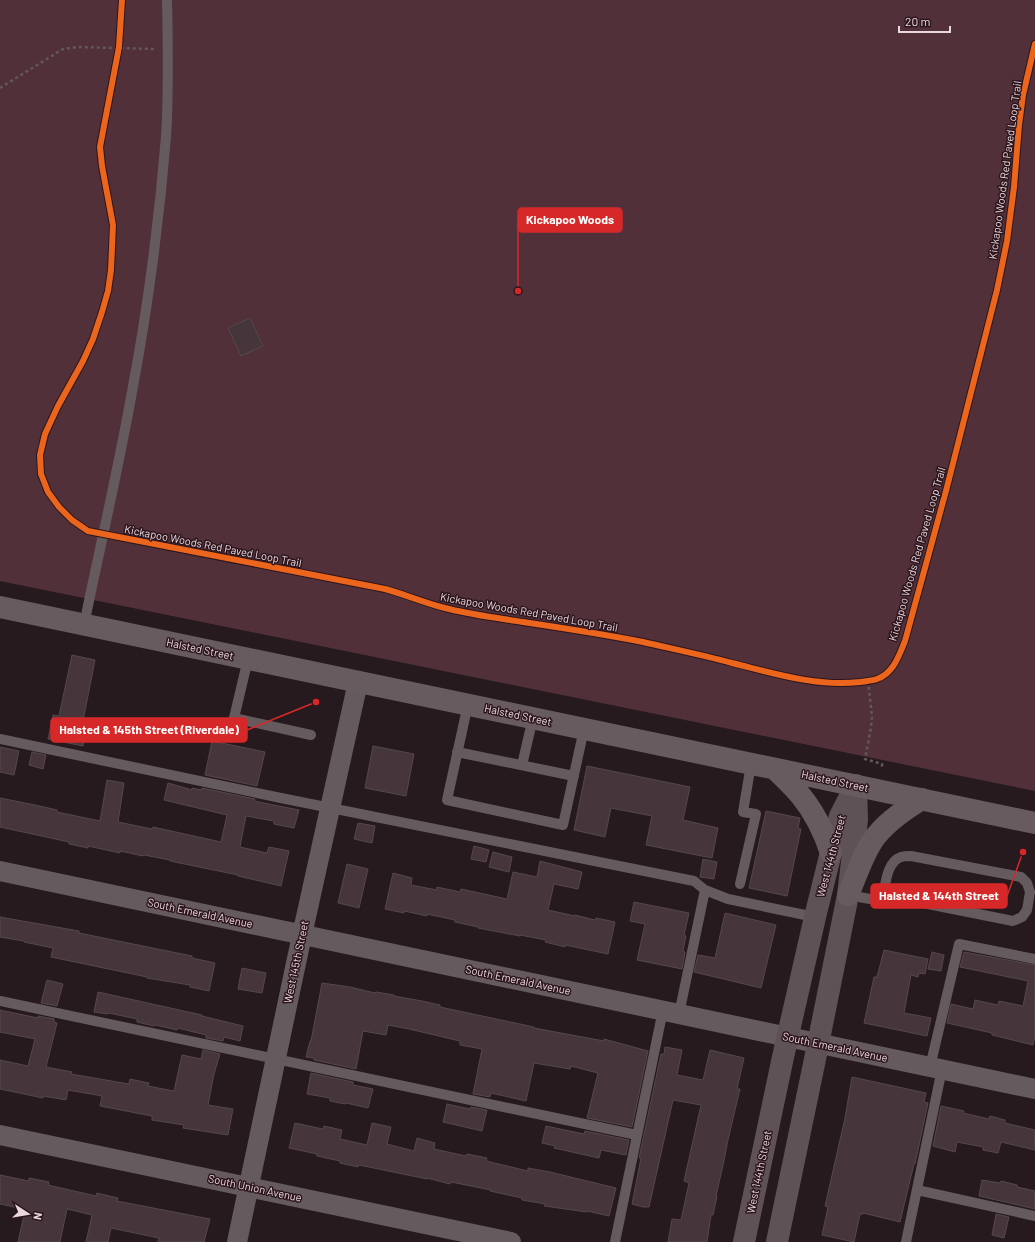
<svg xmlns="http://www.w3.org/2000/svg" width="1035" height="1242" viewBox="0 0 1035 1242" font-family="Barlow,sans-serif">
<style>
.green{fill:#51303a}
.building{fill:#46363c;stroke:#54484c}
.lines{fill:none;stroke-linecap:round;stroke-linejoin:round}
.path{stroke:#62585b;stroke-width:2.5;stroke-dasharray:3 3;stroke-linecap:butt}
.lane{stroke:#655b5e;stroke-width:10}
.street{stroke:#655b5e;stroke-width:20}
.secondary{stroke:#5f5256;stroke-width:22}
.primary{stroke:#685b5f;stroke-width:22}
.cycleway-casing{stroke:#2c151c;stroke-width:8}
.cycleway{stroke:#eb651d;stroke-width:6}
.labels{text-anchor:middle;stroke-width:3;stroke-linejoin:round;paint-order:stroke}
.street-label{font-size:11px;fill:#e9d8dd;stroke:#2c151c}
.leader{fill:none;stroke:#d62828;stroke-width:1.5}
.callout-dot{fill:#d62828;stroke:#2c151c;stroke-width:1.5}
.callout{fill:#d62828;stroke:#d62828;stroke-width:1.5}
.callout-label{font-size:12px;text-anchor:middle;font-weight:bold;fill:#fff}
</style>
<rect width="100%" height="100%" fill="#271a1e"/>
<path class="green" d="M0,0H1035V791L0,581Z"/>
<path class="building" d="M250,318L263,346L241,356L228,328Z
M72,655L95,660L83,721L88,722L83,746L48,739L53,715L59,716Z
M212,741L265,752L257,786L205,775Z
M373,746L414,754L406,796L365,788Z
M0,747L19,751L14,775L0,772Z
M32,752L46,755L43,769L29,765Z
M587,766L690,787L683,820L718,828L712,858L646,845L652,816L611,808L605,837L574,830Z
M107,780L124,783L118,822L152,829L153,827L221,842L227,815L164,800L168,783L192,790V788L202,790V788L255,799L254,801L299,810L294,828L274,824V821L246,816L240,847L267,853L269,847L289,851L281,886L238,876V875L170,861V860L144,855L143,856L120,851V853L88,846V848L69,844V842L0,827V798L35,805L57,810V812L100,821Z
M766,811L800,818L798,828L801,829L787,896L749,888Z
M358,823L375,826L372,843L354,839Z
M474,846L489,850L486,862L471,859Z
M493,852L512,857L509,872L489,867Z
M703,859L717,862L714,879L700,877Z
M540,861L582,872L578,889L554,884L548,910L575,916V915L595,920L596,918L615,922L608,954L565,945V947L545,942L546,940L520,935V936L478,928V927L455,922V920L427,914V916L404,911V913L385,909L393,873L412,878L411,885L437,890V887L460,892L461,889L507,899L513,872L537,877Z
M347,864L368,869L359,908L338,903Z
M634,902L689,913L684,935L686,936L683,951L685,952L682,969L637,960L645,924L630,921Z
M725,913L776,925L761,988L694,972L698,955L715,958Z
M0,917L79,931V933L192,956V958L215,963L209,991L190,987V985L147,978V977L51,957L53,948L24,942V941L0,937Z
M884,950L928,959L925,974L919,973L918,977L911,975L904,1013L931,1018L927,1036L864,1023L874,977H877Z
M932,952L944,955L941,971L928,969Z
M964,952L1035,965V1036L1033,1045L992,1035V1033L947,1023L951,1004L973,1009L975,1000L998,1005L999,1001L1023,1006L1028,981L960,967Z
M242,968L266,973L262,993L238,989Z
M47,980L63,984L57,1006L41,1003Z
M322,983L350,987L375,993L376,992L394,995V996L422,1001L440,1005V1007L534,1027V1028L604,1041V1039L648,1051L632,1127L587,1118L598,1073L571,1066L570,1069L534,1063L526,1101L491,1093L490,1097L473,1094L482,1049L460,1045V1041L409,1029L388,1025L386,1035L363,1031L356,1069L314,1060V1058L306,1057L310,1041H311Z
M98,992L202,1015V1016L243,1026L240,1041L224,1037L223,1041L206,1038V1035L178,1028L177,1030L155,1025L154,1026L137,1022V1019L109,1013L108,1014L94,1012Z
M0,1010L38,1018V1016L54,1019V1022L57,1023L46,1067L72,1072L71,1074L129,1084L130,1079L149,1083L148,1086L174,1091L182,1055L201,1059L203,1050L220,1054L214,1074L208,1105L233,1109L228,1135L183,1128L184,1125L152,1120V1116L100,1106L102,1096L68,1090L66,1100L43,1096V1098L0,1089V1060L28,1066L35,1039L0,1032Z
M665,1047L682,1050L677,1075L703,1080L710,1050L744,1058L737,1089H740L727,1144V1145L723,1165L716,1196H717L713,1215H711L707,1242H668L672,1219L681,1220L689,1183L684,1181L701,1105L673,1100L649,1207H643L632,1204L641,1158H639L661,1054H664Z
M311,1073L353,1082V1085L373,1089L368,1108L346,1103L345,1104L330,1101V1098L307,1094Z
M852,1077L926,1093L924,1102L928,1103L915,1164H914L900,1222L863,1213V1214H860L854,1242L822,1235L828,1207L825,1206L845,1118Z
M447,1104L470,1109L471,1107L487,1110L482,1131L443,1122Z
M941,1106L964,1111L963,1113L989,1119L990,1116L1005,1120V1123L1035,1130V1150L1001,1142L998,1153L983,1150V1147L957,1142L955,1152L933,1146Z
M295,1123L323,1129L324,1126L342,1130L340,1139L367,1145L372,1123L391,1127L387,1144L414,1151L417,1138L435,1143L434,1149L466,1156L467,1154L487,1158L486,1161L528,1171V1168L550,1172L616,1188L609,1216L587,1211V1212L544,1206L545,1204L522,1200V1198L490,1191L491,1190L451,1182L450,1184L427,1178V1179L359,1165L358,1167L340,1163V1161L317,1156V1154L289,1148Z
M546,1126L584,1134L585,1131L629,1140L626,1155L601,1150L599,1158L554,1148L555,1146L542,1143Z
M0,1175L29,1181V1178L49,1182L48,1185L96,1196L97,1193L118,1198L117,1201L210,1219L204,1242H158L159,1238L111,1228L108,1242H86L92,1215L67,1209L60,1242H18L24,1215H22L23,1209L0,1204Z
M982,1180L1000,1183L1001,1181L1017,1185V1187L1035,1191V1209L979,1196Z
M996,1214L1009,1217L1004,1238L992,1235Z"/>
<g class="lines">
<path class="path" d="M0,88L63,49L78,47L155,49
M868,681L872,716L871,728L865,759L882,764V768"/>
<path class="lane" d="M84,625C100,547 118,470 132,392C148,307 159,222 166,137C169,91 168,45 167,0
M248,659L234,718L311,735
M468,704L447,800L563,825L584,729
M0,739L281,798L694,881L705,890L728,899L815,917
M457,752L574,776
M522,765L533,718
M740,884L756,814L743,812L751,764
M848,895L870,899L883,895L1013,921L1022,917L1027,910L1030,892L1027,883L1021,877L911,856C908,856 904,856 901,857C887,862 886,882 883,895
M0,1001L637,1135
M679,1014L705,890
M930,1067L959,944L1035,959
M917,1190L1035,1216
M615,1242L663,1010
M906,1242L942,1069"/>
<path class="street" d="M0,871L1035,1089
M0,1135L511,1242
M237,1242L302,935L358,682"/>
<path class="secondary" d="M744,1242L783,1057L815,917L840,816L856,785
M777,1242L814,1064L848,895L857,820L856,787"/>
<path class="primary" d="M0,607L1035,823
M775,769C784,778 793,786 801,796C815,813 824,832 831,853
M848,895C856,877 864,851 876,836C889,820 906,809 922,799"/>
<defs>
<path id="cycleway" d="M122,0L119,47L100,147L102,166L113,225L111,270L108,291L102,312L93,339L83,361L58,406L45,434L40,455L41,474L48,492L59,507L72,520L88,531L385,589C407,595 427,604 449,609C473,615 498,618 523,622C563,628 603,634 643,642C673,649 702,655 732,663C773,673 816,687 860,682C865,681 872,681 877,679C894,673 899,655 905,641L946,491L997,290L1007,241L1014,187L1019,125L1023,95L1035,44"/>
</defs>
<use href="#cycleway" class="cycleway-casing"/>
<use href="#cycleway" class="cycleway"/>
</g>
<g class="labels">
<g class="street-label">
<text transform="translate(1005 170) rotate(-82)" y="4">Kickapoo Woods Red Paved Loop Trail</text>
<text transform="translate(213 546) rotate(11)" y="4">Kickapoo Woods Red Paved Loop Trail</text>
<text transform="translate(917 554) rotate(-74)" y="4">Kickapoo Woods Red Paved Loop Trail</text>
<text transform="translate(529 612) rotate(10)" y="4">Kickapoo Woods Red Paved Loop Trail</text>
<text transform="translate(200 649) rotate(12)" y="4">Halsted Street</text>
<text transform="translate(518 715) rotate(12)" y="4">Halsted Street</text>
<text transform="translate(835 781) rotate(12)" y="4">Halsted Street</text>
<text transform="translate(831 856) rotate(-75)" y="4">West 144th Street</text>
<text transform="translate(200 913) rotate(12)" y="4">South Emerald Avenue</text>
<text transform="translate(296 962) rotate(-78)" y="4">West 145th Street</text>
<text transform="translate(518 980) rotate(12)" y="4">South Emerald Avenue</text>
<text transform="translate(835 1047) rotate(12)" y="4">South Emerald Avenue</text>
<text transform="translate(759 1172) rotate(-78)" y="4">West 144th Street</text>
<text transform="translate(255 1188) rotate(12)" y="4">South Union Avenue</text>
</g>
</g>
<path class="leader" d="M518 291L518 220M316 702L247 730M1023 852L1007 896"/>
<g class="callout-dot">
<circle cx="518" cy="291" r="4"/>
<circle cx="316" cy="702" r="4"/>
<circle cx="1023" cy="852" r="4"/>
</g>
<g class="callout">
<rect x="518" y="208" width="104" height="24" rx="4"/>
<rect x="51" y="718" width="196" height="24" rx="4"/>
<rect x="871" y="884" width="136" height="24" rx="4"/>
</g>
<g class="callout-label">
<text x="570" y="224">Kickapoo Woods</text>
<text x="149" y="734">Halsted &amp; 145th Street (Riverdale)</text>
<text x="939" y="900">Halsted &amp; 144th Street</text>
</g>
<g transform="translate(28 1214) rotate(102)" stroke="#2c151c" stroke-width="3" paint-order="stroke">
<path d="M0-3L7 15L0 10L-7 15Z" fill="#e9d8dd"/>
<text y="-6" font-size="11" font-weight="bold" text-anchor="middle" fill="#e9d8dd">N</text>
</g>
<path d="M899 26v6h51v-6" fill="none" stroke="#e9d8dd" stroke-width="2"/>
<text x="905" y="26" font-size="12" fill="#e9d8dd" stroke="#2c151c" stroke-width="3" paint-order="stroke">20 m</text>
</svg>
